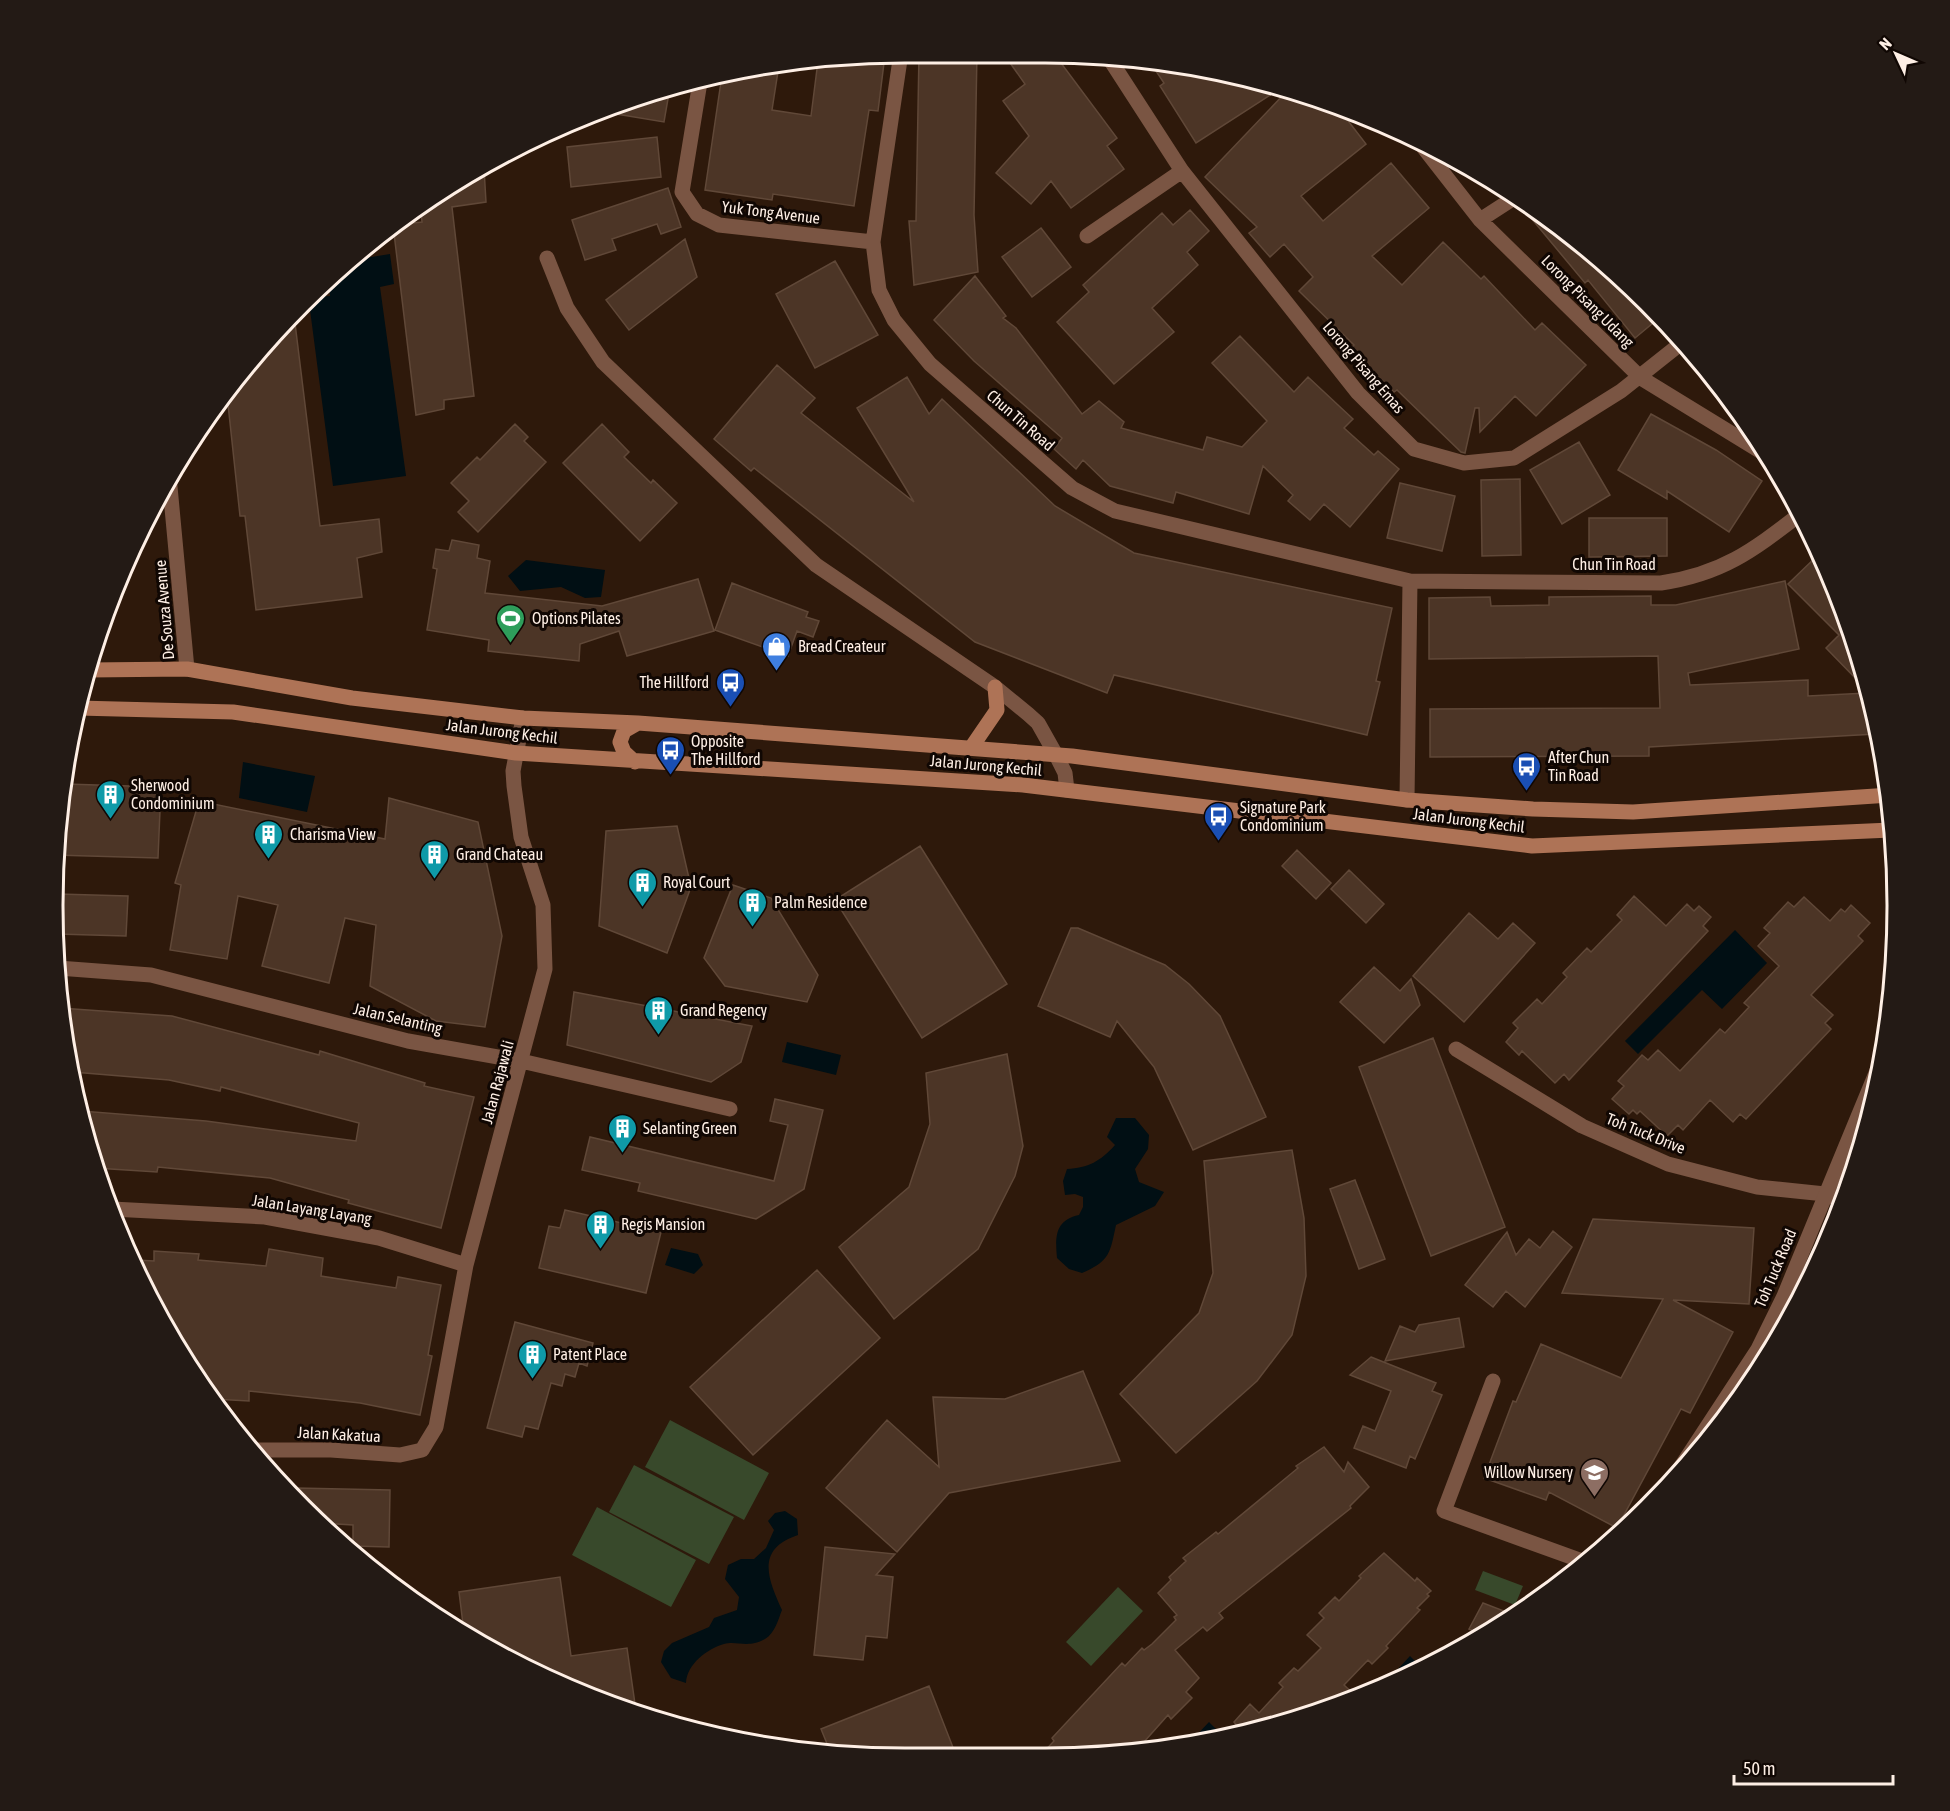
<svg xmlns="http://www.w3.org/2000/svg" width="1950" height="1811" viewBox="0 0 1950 1811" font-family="'Asap Condensed',sans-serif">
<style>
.green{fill:#38492b}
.water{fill:#010f14}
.building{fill:#4c3526;stroke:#604838;stroke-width:1.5}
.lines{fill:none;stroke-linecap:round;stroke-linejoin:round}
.minor{stroke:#7a5543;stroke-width:15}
.tertiary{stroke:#7a5543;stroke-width:15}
.secondary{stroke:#ae7356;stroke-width:15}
.labels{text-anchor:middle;stroke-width:6;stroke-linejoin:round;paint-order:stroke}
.street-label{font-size:16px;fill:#feefe5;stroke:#100703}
.poi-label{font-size:16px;fill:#feefe5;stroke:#100703;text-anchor:start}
.rim{fill:none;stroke:#feefe5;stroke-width:3}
</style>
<rect width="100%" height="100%" fill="#2e190b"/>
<path class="green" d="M670,1420L769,1473L744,1520L645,1467Z
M634,1465L734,1517L709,1564L609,1512Z
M597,1507L696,1560L671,1607L572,1555Z
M1483,1571L1523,1586L1515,1605L1475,1590Z
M1118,1587L1143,1611L1091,1666L1066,1642Z"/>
<path class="water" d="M390,254L394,284L380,287L406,476L333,486L309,302L313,297L330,296L329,283L353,260Z
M526,560L605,570L601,597L585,598L561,587L520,591L508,576Z
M243,762L315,776L307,812L239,798Z
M1735,930L1767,963L1722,1009L1702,990L1638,1054L1625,1041Z
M787,1042L841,1055L836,1075L782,1062Z
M1116,1118H1135L1149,1135L1148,1149L1135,1169L1139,1182L1164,1192L1155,1206L1116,1225C1110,1253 1110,1261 1082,1273L1069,1269L1057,1258C1055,1237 1055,1220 1079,1215L1083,1207V1197L1075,1194L1065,1195L1063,1181L1067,1169C1088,1168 1101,1161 1115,1145L1107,1137Z
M671,1248L698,1254L703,1265L694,1274L665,1265Z
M785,1511L797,1519L798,1535C755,1549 768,1579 782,1610C778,1620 775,1633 765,1639C747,1649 737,1640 724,1644C707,1649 687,1664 686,1683L671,1678L661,1662L664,1651L672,1643L709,1627L714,1618L737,1610L739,1597L725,1579L728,1565L741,1559H754L766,1548L774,1530L768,1521L775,1513Z
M1410,1656L1421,1667L1384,1684Z
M1209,1722L1223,1736L1191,1743L1190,1742Z"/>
<path class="building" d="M919,53H977L974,215L978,272L914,285L909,221H916Z
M1003,53L1058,54V59L1117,138L1107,146L1124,169L1071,208L1051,181L1031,204L996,173L1029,136L1003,101L1025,84Z
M885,55L878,111L869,110L854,206L773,194L772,200L705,190L722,75L739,69L779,65L772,110L811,116L818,61Z
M1150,62L1265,81L1281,88L1196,143L1160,86L1164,83Z
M1288,90L1339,109L1366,144L1301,196L1323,221L1391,163L1429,208L1372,256L1402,285L1443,242L1481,279L1484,276L1535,330L1542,323L1586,365L1536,416L1515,396L1480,432L1479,408H1475L1465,453L1461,452L1397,390L1394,392L1350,349L1354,345L1299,291L1313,277L1284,244L1270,257L1249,233L1257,227L1205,177Z
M669,93L664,122L610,113L657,97Z
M657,137L661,177L571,187L567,147Z
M484,168L486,202L452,207L474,396L444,400V409L416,415L393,225L422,222L421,212L412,213Z
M668,188L681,227L661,234L657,224L612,239L616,250L585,260L572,220Z
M1524,204L1563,229L1659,318L1635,338L1588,280L1585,283L1521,206Z
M1190,210L1209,231L1187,252L1198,265L1152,308L1174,332L1114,384L1057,322L1089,292L1083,285L1162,213L1173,225Z
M1041,228L1071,267L1032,297L1002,257Z
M685,239L697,277L629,330L606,300Z
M835,261L878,335L815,368L776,294Z
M975,276L1006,316L1003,318L1016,328L1082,414L1099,401L1124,422L1121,428L1203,450L1207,437L1242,447L1267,421L1212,363L1240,336L1294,392L1308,377L1353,419L1344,428L1374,455L1378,451L1399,469L1350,527L1324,504L1310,520L1288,501L1293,495L1263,466L1249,514L1176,492L1173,503L1110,486L1083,460L1076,469L1054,449L1062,438L974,361L934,320Z
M294,315L320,526L379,519L382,552L357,558L362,597L256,610L245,516H240L227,395L264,343Z
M777,365L815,398L801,413L914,502L857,408L907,377L929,414L942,399L1055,506L1134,553L1392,608L1376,681L1380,682L1367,735L1114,675L1107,693L975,642L754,468L751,471L714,439Z
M1651,414L1716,450L1762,481L1729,532L1667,491V499L1618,470Z
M515,424L528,437L524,441L546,462L478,532L458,512L469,501L451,483L477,457L480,460Z
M602,424L629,452L624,457L651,483L653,480L677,503L640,541L563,463Z
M1579,442L1610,495L1562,524L1530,470Z
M1520,479L1521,555L1482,556L1481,480Z
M1400,483L1455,496L1442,551L1387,538Z
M1589,518H1667V556L1589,557Z
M452,540L479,545L477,558L490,561L485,593L602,606L698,579L714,631L627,656L619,631L580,644L579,661L488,651L489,640L427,630L437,569L433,568L436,549L449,551Z
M1818,555L1852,631L1865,688L1826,648L1839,635L1788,584Z
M1785,581L1799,649L1688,673L1690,685L1808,680V696L1867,693L1876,734L1649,747V756L1430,757V709L1660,708L1658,656L1429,659V598L1490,597L1491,606L1549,605V597L1651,596V605H1676Z
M732,583L808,612L806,617L819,621L813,637L797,631L788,656L715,630Z
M65,784L161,787L158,858L54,855Z
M389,798L478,822L502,936L485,1027L436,1021L370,986L376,925L345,918L329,983L262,966L278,905L238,896L227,959L170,950L181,885L175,883L199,801L385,839Z
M677,826L691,887L667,953L599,926L606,831Z
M920,846L1007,984L922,1038L835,900Z
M1297,850L1331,883L1316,899L1282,866Z
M1349,870L1384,904L1366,923L1331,889Z
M733,885L771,898L818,975L807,1002L725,986L704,958Z
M58,894L128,896L126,936L57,934Z
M1634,896L1666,926L1687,904L1694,911L1699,906L1711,917L1703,926L1708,931L1569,1080L1564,1074L1555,1083L1522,1051L1519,1055L1506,1042L1518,1028L1513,1023L1537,999L1542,1004L1567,977L1563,973L1587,948L1591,952L1622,920L1617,915Z
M1804,897L1830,921L1841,909L1845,912L1851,905L1870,923L1858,936L1863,941L1811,995L1833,1015L1825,1023L1831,1029L1746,1119L1740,1114L1733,1122L1710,1100L1683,1130L1678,1125L1667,1136L1640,1111L1637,1114L1633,1110L1629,1114L1612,1099L1624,1086L1618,1081L1642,1055L1648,1060L1658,1050L1680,1071L1720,1029L1725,1033L1749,1007L1744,1003L1779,966L1758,946L1770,933L1764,928L1788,902L1794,907Z
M1469,913L1498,939L1513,923L1535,943L1464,1022L1413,976Z
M1071,928H1078L1165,965L1189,984L1220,1016L1266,1117L1193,1150L1154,1067L1117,1021L1110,1037L1038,1006Z
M1374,967L1400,991L1411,979L1420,1005L1384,1043L1340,1002Z
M574,992L752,1026L741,1062L711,1082L567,1045Z
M60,1008L172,1016L319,1055L320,1051L425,1083L424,1086L474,1097L441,1228L348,1203L349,1200L270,1178L158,1167L157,1172L95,1168L82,1111L206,1121L356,1141L359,1123L221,1087L220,1091L169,1080L73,1072Z
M1433,1038L1505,1227L1431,1256L1359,1067Z
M1007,1054L1023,1146L1015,1176L978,1249L894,1319L839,1247L909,1187L930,1124L926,1073Z
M775,1099L823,1110L804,1189L756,1219L638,1191L640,1183L582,1170L590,1137L774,1181L788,1125L770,1121Z
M1292,1150L1304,1218L1306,1276L1292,1335L1257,1381L1176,1453L1120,1394L1199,1313L1213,1273L1204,1161Z
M1355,1180L1385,1259L1359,1269L1330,1189Z
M565,1210L661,1232L646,1293L539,1268L549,1226L560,1228Z
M1593,1219L1754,1228L1749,1304L1673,1300L1733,1332L1690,1413L1681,1409L1617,1528L1549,1492L1546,1500L1484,1478L1513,1401L1516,1402L1541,1344L1621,1378L1663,1299L1562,1293Z
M1553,1231L1572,1247L1525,1307L1506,1291L1493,1307L1465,1285L1507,1232L1516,1255L1529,1239L1540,1248Z
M269,1249L323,1258L321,1276L396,1288L398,1277L441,1285L428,1355L432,1356L420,1415L360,1403L249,1391V1401L213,1399L196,1379L137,1260L154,1261V1251L199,1254L198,1260L266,1266Z
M817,1270L880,1338L753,1455L690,1387Z
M1459,1318L1464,1347L1385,1361L1400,1326L1415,1332L1419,1325Z
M515,1322L593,1343L587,1366L579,1363L575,1377L565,1374L562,1386L551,1383L538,1429L525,1426L522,1437L487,1428Z
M1371,1357L1436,1383L1432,1391L1442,1395L1415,1459L1410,1456L1406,1468L1354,1448L1363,1426L1375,1431L1391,1391L1350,1375Z
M1083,1371L1120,1461L949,1493L897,1552L826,1488L887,1420L939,1467L933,1397L1005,1399Z
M1324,1447L1344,1472L1348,1462L1369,1487L1350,1506L1351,1508L1219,1613L1223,1618L1207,1631L1203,1627L1175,1650L1199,1678L1186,1692L1192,1698L1171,1719L1168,1715L1135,1752L1041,1755L1054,1741L1052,1738L1122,1663L1125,1666L1142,1648L1144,1650L1152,1644L1176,1620L1174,1617L1177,1615L1158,1593L1171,1580L1169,1577L1186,1561L1183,1558L1216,1532L1218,1534L1298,1468L1296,1466Z
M296,1488L390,1490L389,1547L353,1546V1525L320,1523L295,1500Z
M825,1547L895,1554L876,1575L893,1577L887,1638L866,1636L863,1660L814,1655Z
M1384,1553L1415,1581L1417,1578L1431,1591L1427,1594L1429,1596L1417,1608L1420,1610L1386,1646L1388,1648L1372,1664L1368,1660L1344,1685L1356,1696L1319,1713L1241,1731L1234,1722L1250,1704L1259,1713L1283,1687L1279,1683L1294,1668L1298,1671L1321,1648L1307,1635L1324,1618L1319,1613L1335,1597L1339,1601L1361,1578L1359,1576Z
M560,1577L571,1656L627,1648L636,1711L579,1693L464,1632L459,1592Z
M1483,1603L1504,1611L1502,1614L1509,1617L1484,1635L1469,1629Z
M929,1686L954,1750L944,1754L946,1757L905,1758L830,1751L821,1729Z"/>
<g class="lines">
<path class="minor" d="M901,53L873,242L879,290L894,320L930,364L1072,488L1115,511L1410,581L1661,583C1722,574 1752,551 1799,515
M1107,55L1182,171L1358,393L1414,449L1464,463L1514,458L1621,391L1684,341
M700,82L682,192L697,214L719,225L873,242
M1416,138L1480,220L1641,378L1765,454
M1480,220L1514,198
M1087,236L1182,171
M547,258L567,308L603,362L816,565L995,687L1028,714L1038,723L1056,755L1065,773L1067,790
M169,476L187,669
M1407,800L1410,581
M58,968L151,975L408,1041L521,1061L730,1109
M1456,1049L1582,1126L1668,1164L1757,1187L1825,1194L1841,1200
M112,1209L265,1217L379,1238L466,1265
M1493,1381L1444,1511L1585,1562
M254,1450H331L400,1455L422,1450L436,1427L466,1265L545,969L543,905L521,837L514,786L513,771L523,718"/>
<path class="tertiary" d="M1680,1468L1758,1349L1784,1296L1878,1068"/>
<path class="secondary" d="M88,670L187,669L352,698L523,718L638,723L1072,756L1407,800L1533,809L1633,812L1890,795
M78,708L233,712L516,753L1023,785L1532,846L1891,830
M971,748L997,710L995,687
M635,762L624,752L620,742L624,731L638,723"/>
</g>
<defs>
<symbol id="stadium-pin" viewBox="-11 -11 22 30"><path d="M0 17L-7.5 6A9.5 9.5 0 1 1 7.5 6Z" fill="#2e9e5b" stroke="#100703"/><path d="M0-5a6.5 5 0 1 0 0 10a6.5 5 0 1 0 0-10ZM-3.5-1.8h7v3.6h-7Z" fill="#fff"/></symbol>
<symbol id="shop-pin" viewBox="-11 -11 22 30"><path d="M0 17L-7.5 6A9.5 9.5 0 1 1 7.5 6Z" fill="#3f7fe0" stroke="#100703"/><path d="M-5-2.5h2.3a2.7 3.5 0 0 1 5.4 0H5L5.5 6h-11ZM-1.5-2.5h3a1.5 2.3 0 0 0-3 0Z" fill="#fff"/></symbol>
<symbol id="bus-pin" viewBox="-11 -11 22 30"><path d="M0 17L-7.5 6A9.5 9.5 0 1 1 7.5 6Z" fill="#1a4fb4" stroke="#100703"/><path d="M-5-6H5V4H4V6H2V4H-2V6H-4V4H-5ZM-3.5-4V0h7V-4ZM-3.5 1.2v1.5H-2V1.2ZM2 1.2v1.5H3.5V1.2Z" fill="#fff"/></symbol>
<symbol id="building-pin" viewBox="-11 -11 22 30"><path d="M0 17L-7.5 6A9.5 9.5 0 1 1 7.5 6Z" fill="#0f9aa8" stroke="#100703"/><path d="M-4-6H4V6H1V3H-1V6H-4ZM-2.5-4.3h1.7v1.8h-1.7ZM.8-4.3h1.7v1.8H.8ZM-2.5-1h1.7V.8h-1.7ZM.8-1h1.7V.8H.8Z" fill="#fff"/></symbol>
<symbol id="school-pin" viewBox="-11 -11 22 30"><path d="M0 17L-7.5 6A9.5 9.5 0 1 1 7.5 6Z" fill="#8d6e63" stroke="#100703"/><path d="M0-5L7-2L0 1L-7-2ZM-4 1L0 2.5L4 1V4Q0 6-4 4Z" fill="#fff"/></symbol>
</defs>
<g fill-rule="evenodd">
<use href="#stadium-pin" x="494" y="602" width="33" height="45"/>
<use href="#shop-pin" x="760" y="630" width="33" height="45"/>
<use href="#bus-pin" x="714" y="666" width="33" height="45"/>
<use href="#bus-pin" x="654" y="734" width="33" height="45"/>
<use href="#bus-pin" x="1510" y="750" width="33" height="45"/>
<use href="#building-pin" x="94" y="778" width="33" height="45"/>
<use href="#bus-pin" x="1202" y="800" width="33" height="45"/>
<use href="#building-pin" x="252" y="818" width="33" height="45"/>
<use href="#building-pin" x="418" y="838" width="33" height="45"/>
<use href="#building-pin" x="626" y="866" width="33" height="45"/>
<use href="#building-pin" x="736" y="886" width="33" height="45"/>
<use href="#building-pin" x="642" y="994" width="33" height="45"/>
<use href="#building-pin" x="606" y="1112" width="33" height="45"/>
<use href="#building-pin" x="584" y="1208" width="33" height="45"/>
<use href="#building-pin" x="516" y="1338" width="33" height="45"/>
<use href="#school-pin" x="1578" y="1456" width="33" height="45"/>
</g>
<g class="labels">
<g class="street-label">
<text transform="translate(771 212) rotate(7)" y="6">Yuk Tong Avenue</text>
<text transform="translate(1588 301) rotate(45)" y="6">Lorong Pisang Udang</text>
<text transform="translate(1364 367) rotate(49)" y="6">Lorong Pisang Emas</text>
<text transform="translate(1021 420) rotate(41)" y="6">Chun Tin Road</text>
<text x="1614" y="570">Chun Tin Road</text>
<text transform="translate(164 610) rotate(-95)" y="6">De Souza Avenue</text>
<text transform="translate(502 731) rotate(7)" y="6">Jalan Jurong Kechil</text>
<text transform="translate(986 765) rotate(5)" y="6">Jalan Jurong Kechil</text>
<text transform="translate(1469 820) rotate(7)" y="6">Jalan Jurong Kechil</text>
<text transform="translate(398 1018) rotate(13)" y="6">Jalan Selanting</text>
<text transform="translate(497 1082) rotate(-75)" y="6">Jalan Rajawali</text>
<text transform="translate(1646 1133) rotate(22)" y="6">Toh Tuck Drive</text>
<text transform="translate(312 1209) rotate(9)" y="6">Jalan Layang Layang</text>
<text transform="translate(1775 1268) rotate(-67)" y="6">Toh Tuck Road</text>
<text transform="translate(339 1434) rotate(3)" y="6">Jalan Kakatua</text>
</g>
<g class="poi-label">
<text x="532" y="624">Options Pilates</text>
<text x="798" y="652">Bread Createur</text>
<text x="709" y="688" text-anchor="end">The Hillford</text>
<text x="691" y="747">Opposite<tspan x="691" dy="18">The Hillford</tspan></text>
<text x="1548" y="763">After Chun<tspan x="1548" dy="18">Tin Road</tspan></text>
<text x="131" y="791">Sherwood<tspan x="131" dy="18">Condominium</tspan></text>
<text x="1240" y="813">Signature Park<tspan x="1240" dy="18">Condominium</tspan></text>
<text x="290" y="840">Charisma View</text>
<text x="456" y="860">Grand Chateau</text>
<text x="663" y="888">Royal Court</text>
<text x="774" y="908">Palm Residence</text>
<text x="680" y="1016">Grand Regency</text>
<text x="643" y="1134">Selanting Green</text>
<text x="621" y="1230">Regis Mansion</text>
<text x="553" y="1360">Patent Place</text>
<text x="1573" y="1478" text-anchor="end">Willow Nursery</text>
</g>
</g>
<path d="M0 0H1950V1811H0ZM905 63H1045A842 842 0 0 1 1887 905V906A842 842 0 0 1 1045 1748H905A842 842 0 0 1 63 906V905A842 842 0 0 1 905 63Z" fill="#231a15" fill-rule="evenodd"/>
<path class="rim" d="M905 63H1045A842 842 0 0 1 1887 905V906A842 842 0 0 1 1045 1748H905A842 842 0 0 1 63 906V905A842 842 0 0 1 905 63Z"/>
<g transform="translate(1896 54) rotate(314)" stroke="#100703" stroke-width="4.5" paint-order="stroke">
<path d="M0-4.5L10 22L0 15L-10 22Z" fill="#feefe5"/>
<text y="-9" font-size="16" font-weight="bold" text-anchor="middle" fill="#feefe5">N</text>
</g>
<path d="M1734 1775v9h159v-9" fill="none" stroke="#feefe5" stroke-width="3"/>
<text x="1743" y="1775" font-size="18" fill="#feefe5" stroke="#100703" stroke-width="4.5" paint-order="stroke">50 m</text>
</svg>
